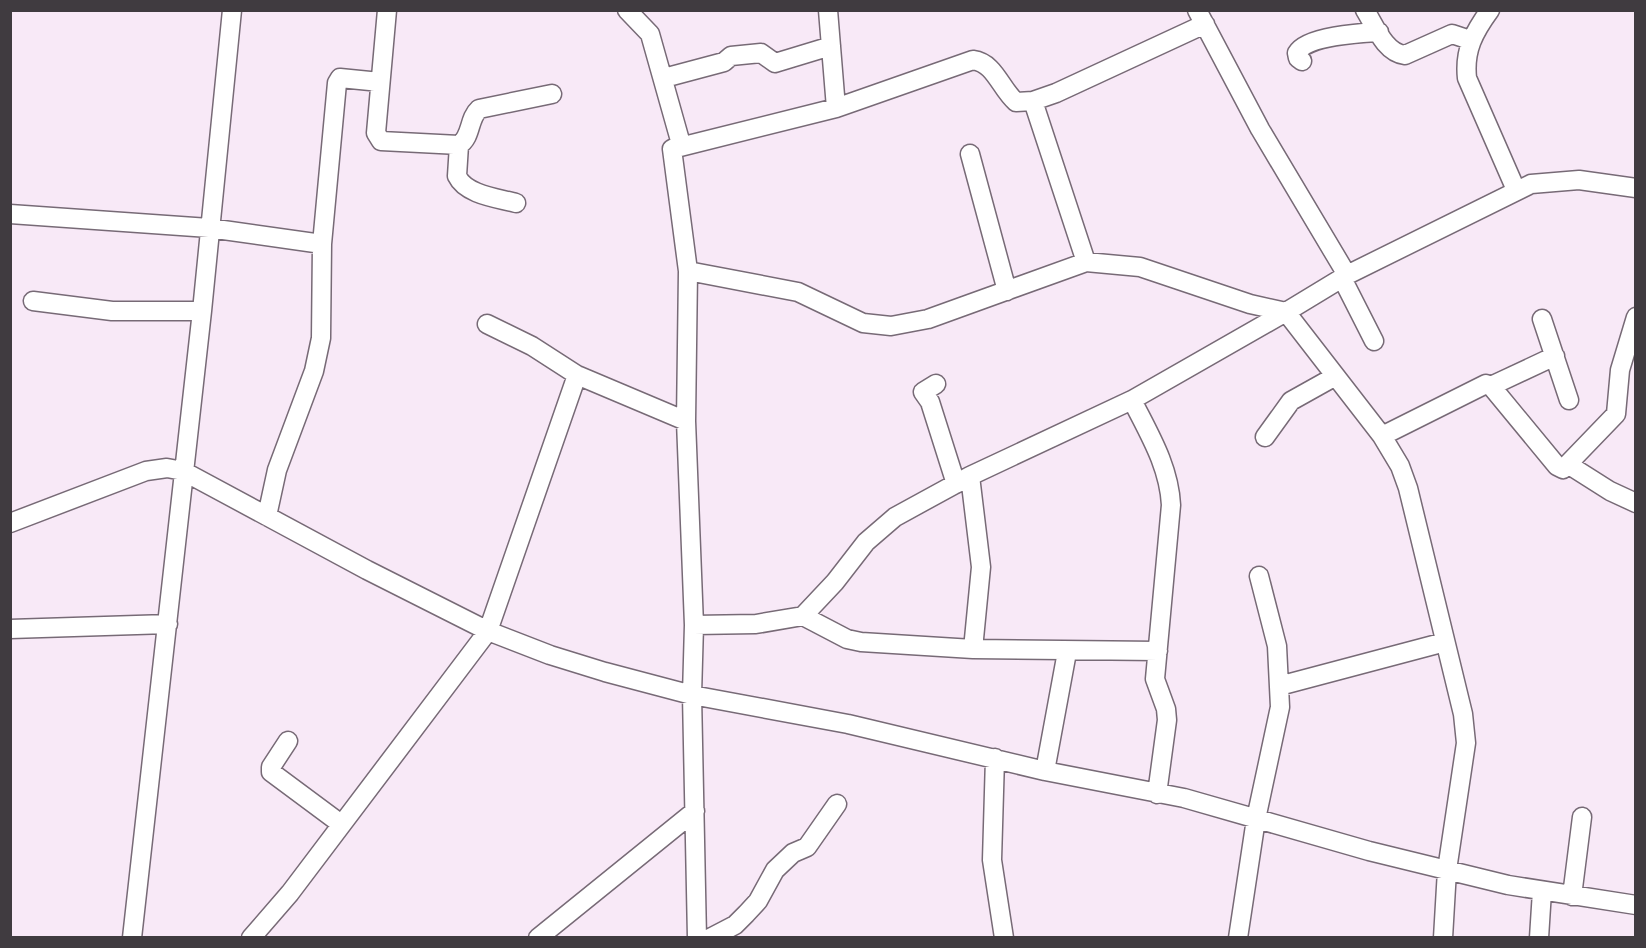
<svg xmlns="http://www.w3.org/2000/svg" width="1646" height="948" viewBox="0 0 1646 948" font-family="Figtree,sans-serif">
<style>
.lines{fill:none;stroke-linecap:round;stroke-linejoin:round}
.minor-casing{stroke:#776a76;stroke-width:21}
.minor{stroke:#fff;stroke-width:18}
</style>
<rect width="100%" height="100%" fill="#f8e9f7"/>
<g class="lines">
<defs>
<path id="minor" d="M387,10L376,133L381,141L459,145C472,137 468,119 479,109L552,94
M627,10L650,34L681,144L672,149L688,271L686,421L694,625L692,695L697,938
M828,10L836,108
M1197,10L1260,129L1347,275
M1365,10C1375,26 1385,53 1405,55L1452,34L1470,40
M1490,10C1474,32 1464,50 1467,78L1516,190
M1302,61L1298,58L1297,53C1306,36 1361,33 1379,32
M664,78L724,62L731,56L761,53L775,63L831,46
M1033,101L1086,262
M459,145L457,176C466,195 498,198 516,203
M672,149L836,108L973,60C995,63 1000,88 1016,102L1033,101L1056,93L1205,24
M970,154L1007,291
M10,214L209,228L322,244
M688,271L798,292L863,323L891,326L928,319L1086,262L1140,267L1250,304L1286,312L1347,275L1531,184L1579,180L1636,188
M1342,278L1374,341
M33,301L112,311H202
M1542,319L1569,400
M487,324L532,346L577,375L686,421
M936,384L923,392L930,402L956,484
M1491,386L1555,356
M1132,400C1149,434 1169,466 1171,505L1155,679L1166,709L1167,720L1157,794
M1382,436L1486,384L1491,386L1557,466L1563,469L1616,414L1620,370L1636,317
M1265,437L1291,401L1334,377
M1569,465L1610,491L1636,503
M970,476L981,567L973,649
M267,516L277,470L314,371L321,338L322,244L337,83L340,78L380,82
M10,523L146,471L167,468L183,471L367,570L488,631L550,655L605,672L692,695L848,724L1045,771L1184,798L1369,851L1508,885L1636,905
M803,616L847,639L861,642L973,649L1158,651
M694,625L756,624L803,616L835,582L866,542L895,517L970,476L1132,400L1286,312L1382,436L1400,466L1408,488L1463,714L1466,743L1447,870L1443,938
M10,629L168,624
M1279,686L1445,642
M288,741L271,767V772L341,824
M995,758L992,860L1004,938
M1045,771L1067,652
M1572,896L1582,817
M132,938L202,311L232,10
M251,938L290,893L488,631L577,375
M538,938L695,811
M710,938L735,925L746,914L758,901L775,870L793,853L807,847L837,804
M1238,938L1256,819L1280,707L1277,646L1259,576
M1539,938L1542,891"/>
</defs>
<use href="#minor" class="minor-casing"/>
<use href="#minor" class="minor"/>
</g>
<rect width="1646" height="948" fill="none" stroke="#403b40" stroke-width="24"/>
</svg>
